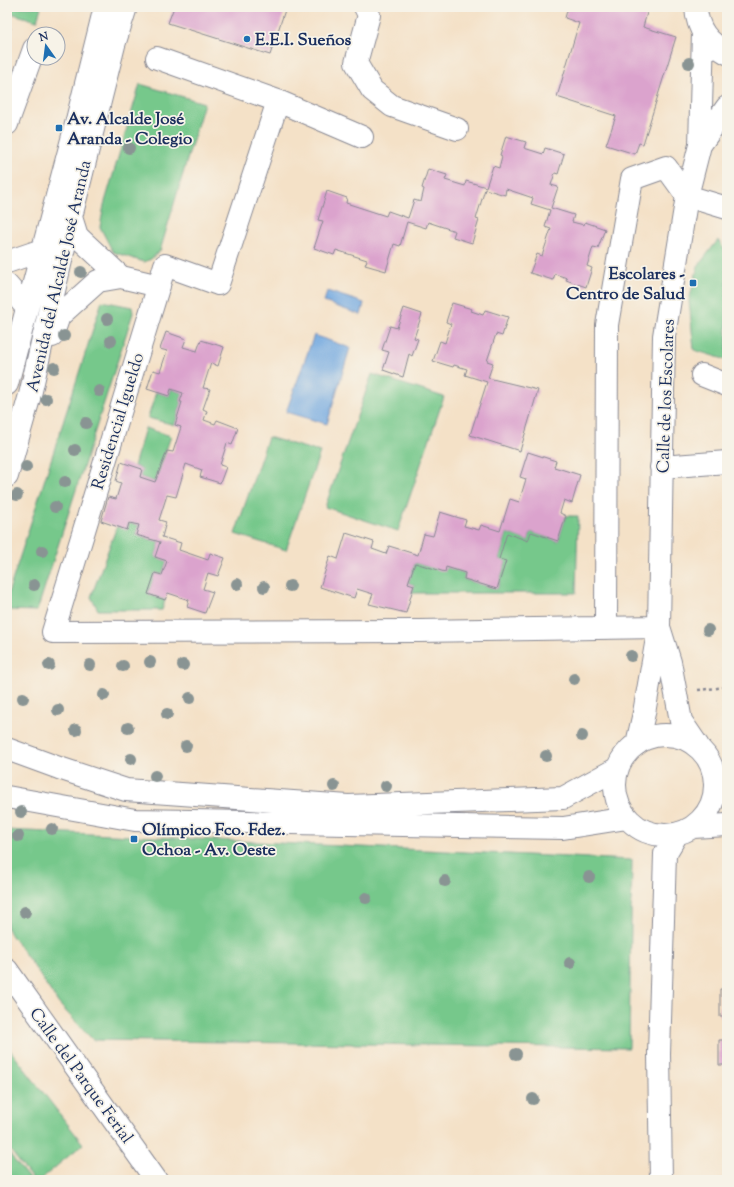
<svg xmlns="http://www.w3.org/2000/svg" width="734" height="1187" viewBox="0 0 734 1187" font-family="'Sorts Mill Goudy',serif">
<style>
.green{fill:#76c88b;stroke:#487c74}
.water{fill:#72a8e0;stroke:#466c9f}
.building{fill:#dba3cd}
.lines{fill:none;stroke-linecap:round;stroke-linejoin:round}
.minor-casing{stroke:#888892;stroke-width:24}
.path{stroke:#888892;stroke-width:2.5;stroke-dasharray:3 3;stroke-linecap:butt}
.minor{stroke:#fff;stroke-width:22}
.tree{fill:#899493}
.poi-dot{fill:#1f6fb2;stroke:#f7f3e8;stroke-width:1.5}
.labels{text-anchor:middle;stroke-width:3.5;stroke-linejoin:round;paint-order:stroke}
.poi-label{font-size:17px;font-weight:bold;fill:#1b2f5e;stroke:#f7f3e8;text-anchor:start}
.street-label{font-size:17px;fill:#1b2f5e;stroke:#f7f3e8}
</style>
<rect width="100%" height="100%" fill="#f7f3e8"/>
<filter id="ink" filterUnits="userSpaceOnUse"><feTurbulence type="fractalNoise" baseFrequency=".025" numOctaves="2"/><feDisplacementMap in="SourceGraphic" scale="8" xChannelSelector="R" yChannelSelector="G"/><feConvolveMatrix kernelMatrix="1 2 1 2 8 2 1 2 1" color-interpolation-filters="sRGB"/></filter>
<filter id="wash" filterUnits="userSpaceOnUse"><feTurbulence type="fractalNoise" baseFrequency=".012" numOctaves="4" result="noise"/><feDisplacementMap in="SourceGraphic" scale="16" xChannelSelector="R" yChannelSelector="G"/><feGaussianBlur stdDeviation="0.9" result="paint"/><feColorMatrix in="noise" values="0 0 0 0 0 0 0 0 0 0 0 0 0 0 0 0 0 1.4 0 .05"/><feComposite in="paint" operator="in"/></filter>
<g filter="url(#wash)">
<rect width="100%" height="100%" fill="#f4e1c7"/>
<path class="green" d="M7,7H41L37,21L7,12Z
M140,84L204,103L160,251L151,259L144,262L113,252L100,227L104,205Z
M718,240L727,253V360L694,350L689,301L698,266Z
M102,301L132,307L133,313L37,611L7,610V597Z
M372,374L444,397L398,531L325,507Z
M171,389L183,393L180,402H182L175,425L148,418L156,392L169,396Z
M145,428L171,436L155,482L140,477L142,469L134,466Z
M268,437L320,452L286,550L235,534Z
M566,516H578L576,593H412L414,585L408,583L415,563L445,571L446,567L465,573L464,579L497,589L506,562L499,559L507,533L528,541L531,532L558,541Z
M129,523L139,525L136,535L160,542L155,557L167,561L162,575L155,573L148,594L165,600L162,610H98L91,597L117,526L127,529Z
M7,830L632,860L629,1048L93,1040L59,1004L33,965L7,929Z
M7,1046L83,1144L40,1180H33L7,1146Z
M7,1151L30,1180H7Z"/>
<path class="water" d="M327,291L364,303L361,315L324,302Z
M314,335L350,348L327,424L286,412Z"/>
<g id="blocks">
<path class="building" d="M174,7H286L270,55L168,23Z
M568,7H641L648,9L643,27L676,37L643,144L639,143L635,154L606,145L616,116L557,97L579,23L565,18Z
M7,26L11,28L7,39Z
M506,136L526,142L524,148L543,154L545,148L564,154L558,174L555,173L551,185L558,187L551,208L574,215L572,222L584,225L585,222L605,229L598,248L593,247L587,266L592,268L586,287L566,280L567,278L555,274L553,280L530,273L537,254L542,256L551,229L545,227L550,210L531,204L533,198L506,189L505,195L485,189L476,219L479,220L472,243L453,237L455,231L428,222L426,228L407,222L400,246L394,244L386,271L365,265L367,260L336,250L334,255L314,248L323,221L318,220L327,191L347,198L346,203L386,216L388,211L408,218L414,200L421,202L424,189L422,188L428,169L447,175L445,180L465,186L466,181L486,187L493,166L499,168L502,156L500,155Z
M452,303L472,309L471,311L483,315L485,310L508,317L502,336L496,334L487,361L493,363L488,378L538,390L520,451L470,435L487,382L465,375L467,369L454,365L453,367L433,361L440,341L445,343L451,324L446,322Z
M404,308L422,314L414,338L418,339L412,356L409,354L403,377L383,370L389,352L382,350L390,326L397,328Z
M166,332L186,339L183,347L197,351L201,340L224,347L218,366L211,363L203,388L210,389L203,409L207,411L204,420L215,424L217,420L238,428L232,445L227,443L220,465L226,467L220,483L200,477L202,470L186,464L176,497L167,495L159,520L166,522L162,537L181,543L179,550L208,560L210,553L225,558L218,576L208,573L203,589L213,592L205,613L187,607L189,600L168,593L165,600L148,594L155,573L162,575L167,561L155,557L160,542L136,535L139,525L129,523L127,530L101,521L108,497L116,499L121,483L116,481L121,462L142,469L140,477L155,482L167,451L173,452L181,427L175,425L182,402H180L183,393L171,389L169,396L147,389L153,370L160,372L167,351L160,349Z
M528,452L556,461L554,467L580,475L572,503L564,500L560,513L566,516L558,541L531,532L528,541L507,533L499,559L506,561L497,589L464,579L465,573L446,567L445,572L415,563L408,583L414,585L406,613L369,604L373,594L357,589L354,598L320,587L330,556L338,559L346,533L374,542L372,549L386,554L389,546L418,555L424,534L433,536L440,512L466,520L464,526L479,530L481,525L500,531L510,499L519,502L526,479L520,477Z
M720,989H727V1017H720Z
M719,1040H727V1065H719Z"/>
</g>
</g>
<g filter="url(#ink)">
<use href="#blocks" fill-opacity="0" stroke="#888892" stroke-width="1"/>
<g class="lines">
<defs>
<path id="minor" d="M365,7L369,15L356,63L372,90L392,106L457,129
M696,7C697,30 708,42 727,53
M157,58L278,101L362,137
M278,101L218,284L165,265L53,632L419,631L659,627
M7,124L34,49
M700,145L727,107
M71,217L77,236L121,277L159,286
M7,262L42,250
M7,285L27,308
M52,336L59,316L98,281L121,277
M702,375L727,385
M7,384L74,132L105,7
M661,467L727,462
M7,476L30,395L71,217L114,45L126,7
M606,627L607,325L632,179L666,167L687,196L727,208
M660,630L670,662L681,721L698,746
M615 785a50 50 0 1 1 100 0a50 50 0 1 1-100 0Z
M637,744L644,713L659,627L664,336L687,196L700,145L703,32
M7,749L59,768L126,790L348,806L563,798L618,768
M7,797L135,820L563,828L627,818
M693,827L727,825
M7,970L156,1180
M661,1180L659,1054L665,854L677,834"/>
</defs>
<use href="#minor" class="minor-casing"/>
<path class="path" d="M698,690L727,687"/>
<use href="#minor" class="minor"/>
</g>
<g class="tree">
<circle cx="689" cy="63" r="6"/>
<circle cx="129" cy="148" r="6"/>
<circle cx="81" cy="272" r="6"/>
<circle cx="107" cy="319" r="6"/>
<circle cx="64" cy="336" r="6"/>
<circle cx="111" cy="341" r="6"/>
<circle cx="54" cy="368" r="6"/>
<circle cx="99" cy="391" r="6"/>
<circle cx="46" cy="399" r="6"/>
<circle cx="86" cy="423" r="6"/>
<circle cx="75" cy="450" r="6"/>
<circle cx="26" cy="467" r="6"/>
<circle cx="65" cy="482" r="6"/>
<circle cx="17" cy="495" r="6"/>
<circle cx="55" cy="507" r="6"/>
<circle cx="42" cy="551" r="6"/>
<circle cx="237" cy="584" r="6"/>
<circle cx="34" cy="585" r="6"/>
<circle cx="290" cy="586" r="6"/>
<circle cx="264" cy="587" r="6"/>
<circle cx="708" cy="630" r="6"/>
<circle cx="631" cy="656" r="6"/>
<circle cx="150" cy="662" r="6"/>
<circle cx="49" cy="665" r="6"/>
<circle cx="90" cy="665" r="6"/>
<circle cx="183" cy="665" r="6"/>
<circle cx="123" cy="666" r="6"/>
<circle cx="574" cy="679" r="6"/>
<circle cx="104" cy="695" r="6"/>
<circle cx="23" cy="698" r="6"/>
<circle cx="190" cy="698" r="6"/>
<circle cx="58" cy="710" r="6"/>
<circle cx="167" cy="714" r="6"/>
<circle cx="128" cy="728" r="6"/>
<circle cx="76" cy="730" r="6"/>
<circle cx="582" cy="736" r="6"/>
<circle cx="186" cy="746" r="6"/>
<circle cx="546" cy="756" r="6"/>
<circle cx="131" cy="759" r="6"/>
<circle cx="155" cy="776" r="6"/>
<circle cx="334" cy="786" r="6"/>
<circle cx="386" cy="786" r="6"/>
<circle cx="21" cy="812" r="6"/>
<circle cx="52" cy="829" r="6"/>
<circle cx="18" cy="836" r="6"/>
<circle cx="589" cy="877" r="6"/>
<circle cx="445" cy="881" r="6"/>
<circle cx="366" cy="898" r="6"/>
<circle cx="25" cy="912" r="6"/>
<circle cx="570" cy="963" r="6"/>
<circle cx="516" cy="1054" r="6"/>
<circle cx="533" cy="1099" r="6"/>
</g>
</g>
<g class="poi-dot">
<circle cx="247" cy="39" r="4"/>
<rect x="55" y="124" width="8" height="8" rx="2"/>
<rect x="689" y="279" width="8" height="8" rx="2"/>
<rect x="130" y="835" width="8" height="8" rx="2"/>
</g>
<g class="labels">
<g class="poi-label">
<text x="255" y="45">E.E.I. Sueños</text>
<text x="67" y="124">Av. Alcalde José<tspan x="67" dy="20">Aranda - Colegio</tspan></text>
<text x="685" y="279" text-anchor="end">Escolares -<tspan x="685" dy="20">Centro de Salud</tspan></text>
<text x="142" y="835">Olímpico Fco. Fdez.<tspan x="142" dy="20">Ochoa - Av. Oeste</tspan></text>
</g>
<g class="street-label">
<text transform="translate(58 276) rotate(-77)" y="6">Avenida del Alcalde José Aranda</text>
<text transform="translate(665 396) rotate(-88)" y="6">Calle de los Escolares</text>
<text transform="translate(117 421) rotate(-73)" y="6">Residencial Igueldo</text>
<text transform="translate(82 1075) rotate(54)" y="6">Calle del Parque Ferial</text>
</g>
</g>
<rect width="734" height="1187" fill="none" stroke="#f7f3e8" stroke-width="24"/>
<g transform="translate(46 46) rotate(346)"><circle r="19" fill="#f7f3e8" stroke="#9fa5b1"/>
<path d="M0-3L7 15L0 10L-7 15Z" fill="#1f6fb2"/>
<text y="-6" font-size="11" font-weight="bold" text-anchor="middle" fill="#1b2f5e">N</text>
</g>
</svg>
